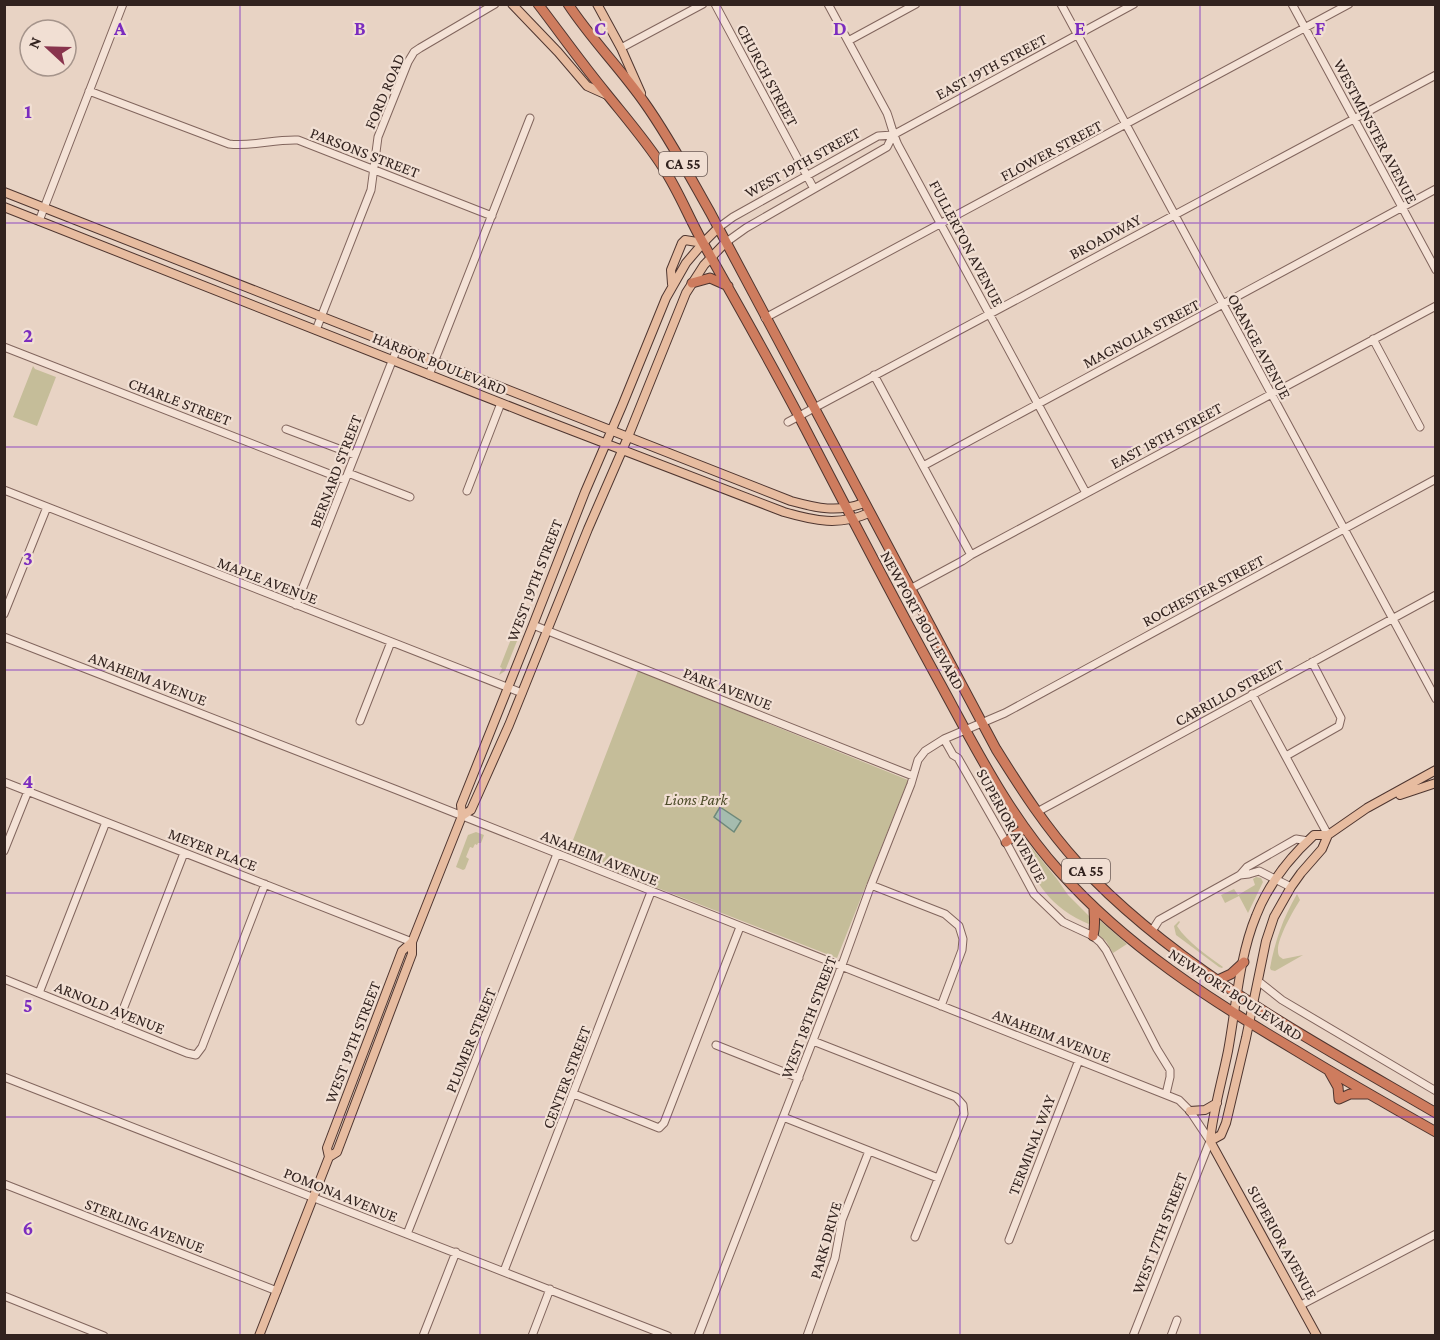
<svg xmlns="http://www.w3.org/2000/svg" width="1440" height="1340" viewBox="0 0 1440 1340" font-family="'Crimson Pro',serif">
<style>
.green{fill:#c5bd99}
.water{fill:#a5bcaf;stroke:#6e897a;stroke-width:1.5}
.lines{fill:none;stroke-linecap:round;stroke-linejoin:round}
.minor-casing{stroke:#81655d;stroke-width:9}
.major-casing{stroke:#4f3630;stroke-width:10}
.highway-casing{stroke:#4f3630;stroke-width:11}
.minor{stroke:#f4e2d6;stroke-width:7}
.major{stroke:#e7bca0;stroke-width:8}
.highway{stroke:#ce7c5e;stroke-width:9}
.grid{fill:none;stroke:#7b2cbf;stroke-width:1.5;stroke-opacity:0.55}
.labels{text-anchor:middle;stroke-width:4.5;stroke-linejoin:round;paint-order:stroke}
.shield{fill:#f1dfd3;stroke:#6b5b55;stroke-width:1.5}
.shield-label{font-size:15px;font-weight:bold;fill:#32231f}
.street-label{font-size:16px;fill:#32231f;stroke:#f1dfd3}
.park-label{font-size:16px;font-style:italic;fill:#4c4b28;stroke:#f1dfd3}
.grid-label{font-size:20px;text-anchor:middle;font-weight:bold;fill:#7b2cbf;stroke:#f1dfd3;stroke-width:4.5;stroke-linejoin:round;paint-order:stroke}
</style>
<rect width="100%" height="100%" fill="#e8d3c4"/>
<path class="green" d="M33,366L35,369L56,377L37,426L13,417Z
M513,634L519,636L505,671L499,675L502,668L500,667Z
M638,671L908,780L837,958L568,853Z
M476,832L484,835L481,843H478L477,845L475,844L473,848L470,847L466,857L469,859L465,869L463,870L456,867L468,835Z
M1021,840L1027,842L1057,879L1068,895L1090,917L1091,925C1047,907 1037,882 1015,842Z
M1256,877L1261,878L1263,882L1248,913L1239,896L1225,903L1221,895L1234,889L1238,895L1255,885L1253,879Z
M1297,894L1300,900C1293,911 1277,939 1278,951C1278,956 1280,957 1283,959L1303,955L1275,971L1271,970L1270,968C1275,941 1283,918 1297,894Z
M1098,919L1127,944L1113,953L1106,941L1096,933Z
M1179,921L1180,922L1177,926C1187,942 1208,956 1223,967L1222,968L1219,967L1176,935L1174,926Z
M1268,1207L1286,1240L1283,1242L1286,1247L1282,1250L1262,1210Z"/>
<path class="water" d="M720,807L741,821L734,832L714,817Z"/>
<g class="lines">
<defs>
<path id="minor" d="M715,4L814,189
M828,4L887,113C891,124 893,134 898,145L1086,493
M1061,4L1436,699
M1292,4L1436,270
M848,41L916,4
M621,48L703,4
M89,91L229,144C252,147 274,139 298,140L492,216
M39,221L123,4
M718,228L733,217L878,136L893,135L1134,4
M725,243L746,228L887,147L893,135
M765,318L1349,4
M316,330L371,190L378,137L408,62L414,52L420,48L495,4
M1373,339L1420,427
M4,347L345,480
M429,375L530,118
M874,375L971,555
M788,422L1436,75
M286,429L355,455
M923,466L1436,189
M348,473L410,497
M4,490L522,693
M467,491L501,403
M910,589L962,561L971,555L1436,306
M296,605L398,346
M4,614L47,507
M533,625L913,776
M4,637L397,790L1179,1100L1190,1111L1210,1141L1133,1336
M1252,694L1328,835
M360,721L391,642
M944,739L953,755L958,758L1006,842L1034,894L1063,922L1093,936L1100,942L1106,950L1157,1049L1170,1070V1077L1166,1094
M1286,756L1339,726L1341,718L1312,662
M4,782L412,942
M1037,812L1436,595
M4,851L28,791
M1240,875L1249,874L1259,871L1291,887
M871,885L945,914L959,926L963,939L962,950L941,1006
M1152,931L1159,920L1240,875L1247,867L1296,839L1308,841
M4,979L187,1053L196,1055L202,1047L265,884
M1258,981L1282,1000L1436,1091
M39,993L106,822
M117,1025L184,853
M813,1041L956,1097L963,1105L964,1114L915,1237
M716,1045L799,1078
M4,1077L668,1336
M574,1094L659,1128L664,1123L740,927
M783,1117L938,1178
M4,1184L277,1291
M407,1234L557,854
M1009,1240L1079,1060
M504,1271L651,892
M4,1296L104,1336
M1301,1305L1436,1234
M423,1336L456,1252
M532,1336L550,1289
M698,1336L838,976L871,885L911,784L918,760L925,751L944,739L1005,713L1436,479
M807,1336L835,1258L842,1220L869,1151
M1171,1336L1177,1320"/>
<path id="major" d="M512,4L558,52L587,86L607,95
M597,4L621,48L641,93
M4,192L791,501C817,508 837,513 864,503
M4,207L534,416L784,512C815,521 839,526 869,513
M672,284L671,270L682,243L685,240L703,243
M1400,795L1436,783
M462,816L471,810L509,725L588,529L628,437L686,293L704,265L725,243
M1190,1111L1205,1110L1217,1103
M1210,1141L1221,1135L1226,1123L1246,1038L1266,941L1274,917L1291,887L1301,873L1322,849L1328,835L1367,808L1436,770
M1210,1141C1213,1111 1222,1081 1228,1051C1236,1008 1239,957 1256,916C1268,885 1290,857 1314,835H1328
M1210,1141L1317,1336
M329,1157L337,1152L412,954V942L462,816L461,805L533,625L585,492L622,406L666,298L686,263L703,243L718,228
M259,1336L329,1157L327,1148L402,951L412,942"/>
<path id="highway" d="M538,4C561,34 582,64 606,93C626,118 647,142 664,169C679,192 689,218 702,241C737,304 773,366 806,430C850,515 894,600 941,685C976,749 1010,817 1060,872C1126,946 1210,1000 1295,1050C1341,1078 1388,1105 1436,1132
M568,4C591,39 620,68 644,102C669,137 689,175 710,212L996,749C1021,789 1046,828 1078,863C1175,968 1313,1041 1436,1113
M692,283L710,278L728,286
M1006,842L1025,828
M1093,936C1096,924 1094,919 1094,907
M1218,980L1231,974L1244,962
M1329,1071L1338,1087L1339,1099L1350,1094H1366"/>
</defs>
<use href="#minor" class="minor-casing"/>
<use href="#major" class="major-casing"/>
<use href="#highway" class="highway-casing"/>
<use href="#minor" class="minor"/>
<use href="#major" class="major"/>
<use href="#highway" class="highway"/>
</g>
<path class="grid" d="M240,4V1336M480,4V1336M720,4V1336M960,4V1336M1200,4V1336M4,223H1436M4,447H1436M4,670H1436M4,893H1436M4,1117H1436"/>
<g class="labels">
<g class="shield">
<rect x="659" y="152" width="48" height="24" rx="4.5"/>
<rect x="1062" y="859" width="48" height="24" rx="4.5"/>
</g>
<g class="shield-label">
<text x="683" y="169">CA 55</text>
<text x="1086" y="876">CA 55</text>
</g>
<g class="street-label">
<text transform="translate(991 66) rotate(-28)" y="6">EAST 19TH STREET</text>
<text transform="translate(768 75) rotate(62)" y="6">CHURCH STREET</text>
<text transform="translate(384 91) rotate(-67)" y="6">FORD ROAD</text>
<text transform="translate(1376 131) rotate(62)" y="6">WESTMINSTER AVENUE</text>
<text transform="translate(1051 150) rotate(-28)" y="6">FLOWER STREET</text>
<text transform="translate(365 152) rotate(21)" y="6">PARSONS STREET</text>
<text transform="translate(802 162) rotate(-29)" y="6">WEST 19TH STREET</text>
<text transform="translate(1105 236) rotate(-28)" y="6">BROADWAY</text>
<text transform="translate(967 243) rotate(62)" y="6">FULLERTON AVENUE</text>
<text transform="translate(1141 333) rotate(-28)" y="6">MAGNOLIA STREET</text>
<text transform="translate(1260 346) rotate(62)" y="6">ORANGE AVENUE</text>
<text transform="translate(440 363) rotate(22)" y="6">HARBOR BOULEVARD</text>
<text transform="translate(180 401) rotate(21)" y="6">CHARLE STREET</text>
<text transform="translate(1166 435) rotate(-28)" y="6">EAST 18TH STREET</text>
<text transform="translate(335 471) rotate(-69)" y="6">BERNARD STREET</text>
<text transform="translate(268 580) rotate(21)" y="6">MAPLE AVENUE</text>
<text transform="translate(534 580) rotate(-69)" y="6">WEST 19TH STREET</text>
<text transform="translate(1203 590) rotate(-28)" y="6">ROCHESTER STREET</text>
<text transform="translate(923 620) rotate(61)" y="6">NEWPORT BOULEVARD</text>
<text transform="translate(148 678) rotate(21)" y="6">ANAHEIM AVENUE</text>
<text transform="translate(728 688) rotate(21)" y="6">PARK AVENUE</text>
<text transform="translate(1229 692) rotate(-29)" y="6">CABRILLO STREET</text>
<text transform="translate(1012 825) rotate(61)" y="6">SUPERIOR AVENUE</text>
<text transform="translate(213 849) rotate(21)" y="6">MEYER PLACE</text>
<text transform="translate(600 857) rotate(22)" y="6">ANAHEIM AVENUE</text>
<text transform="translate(1236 994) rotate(33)" y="6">NEWPORT BOULEVARD</text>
<text transform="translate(110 1007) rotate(22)" y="6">ARNOLD AVENUE</text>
<text transform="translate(808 1017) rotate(-69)" y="6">WEST 18TH STREET</text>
<text transform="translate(1052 1035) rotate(21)" y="6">ANAHEIM AVENUE</text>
<text transform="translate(470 1040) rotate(-68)" y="6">PLUMER STREET</text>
<text transform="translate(352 1042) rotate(-69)" y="6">WEST 19TH STREET</text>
<text transform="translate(566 1077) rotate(-69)" y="6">CENTER STREET</text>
<text transform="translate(1031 1145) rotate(-69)" y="6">TERMINAL WAY</text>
<text transform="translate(341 1194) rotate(22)" y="6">POMONA AVENUE</text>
<text transform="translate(145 1225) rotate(21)" y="6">STERLING AVENUE</text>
<text transform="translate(1159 1233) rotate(-69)" y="6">WEST 17TH STREET</text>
<text transform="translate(825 1240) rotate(-74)" y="6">PARK DRIVE</text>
<text transform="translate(1283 1242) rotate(61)" y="6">SUPERIOR AVENUE</text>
</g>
<g class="park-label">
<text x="696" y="805">Lions Park</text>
</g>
</g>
<g class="grid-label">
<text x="120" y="35">A</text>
<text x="360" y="35">B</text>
<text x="600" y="35">C</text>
<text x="840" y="35">D</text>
<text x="1080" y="35">E</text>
<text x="1320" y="35">F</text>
<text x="28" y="118">1</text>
<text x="28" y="342">2</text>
<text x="28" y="565">3</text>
<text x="28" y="788">4</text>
<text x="28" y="1012">5</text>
<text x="28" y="1235">6</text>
</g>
<rect width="1440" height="1340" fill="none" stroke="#32231f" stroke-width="12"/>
<g transform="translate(48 48) rotate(292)"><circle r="28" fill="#f1dfd3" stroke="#a5948b" stroke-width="1.5"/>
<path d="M0-4.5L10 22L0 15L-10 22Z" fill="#88344d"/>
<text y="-9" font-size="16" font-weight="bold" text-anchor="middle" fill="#32231f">N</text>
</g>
</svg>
